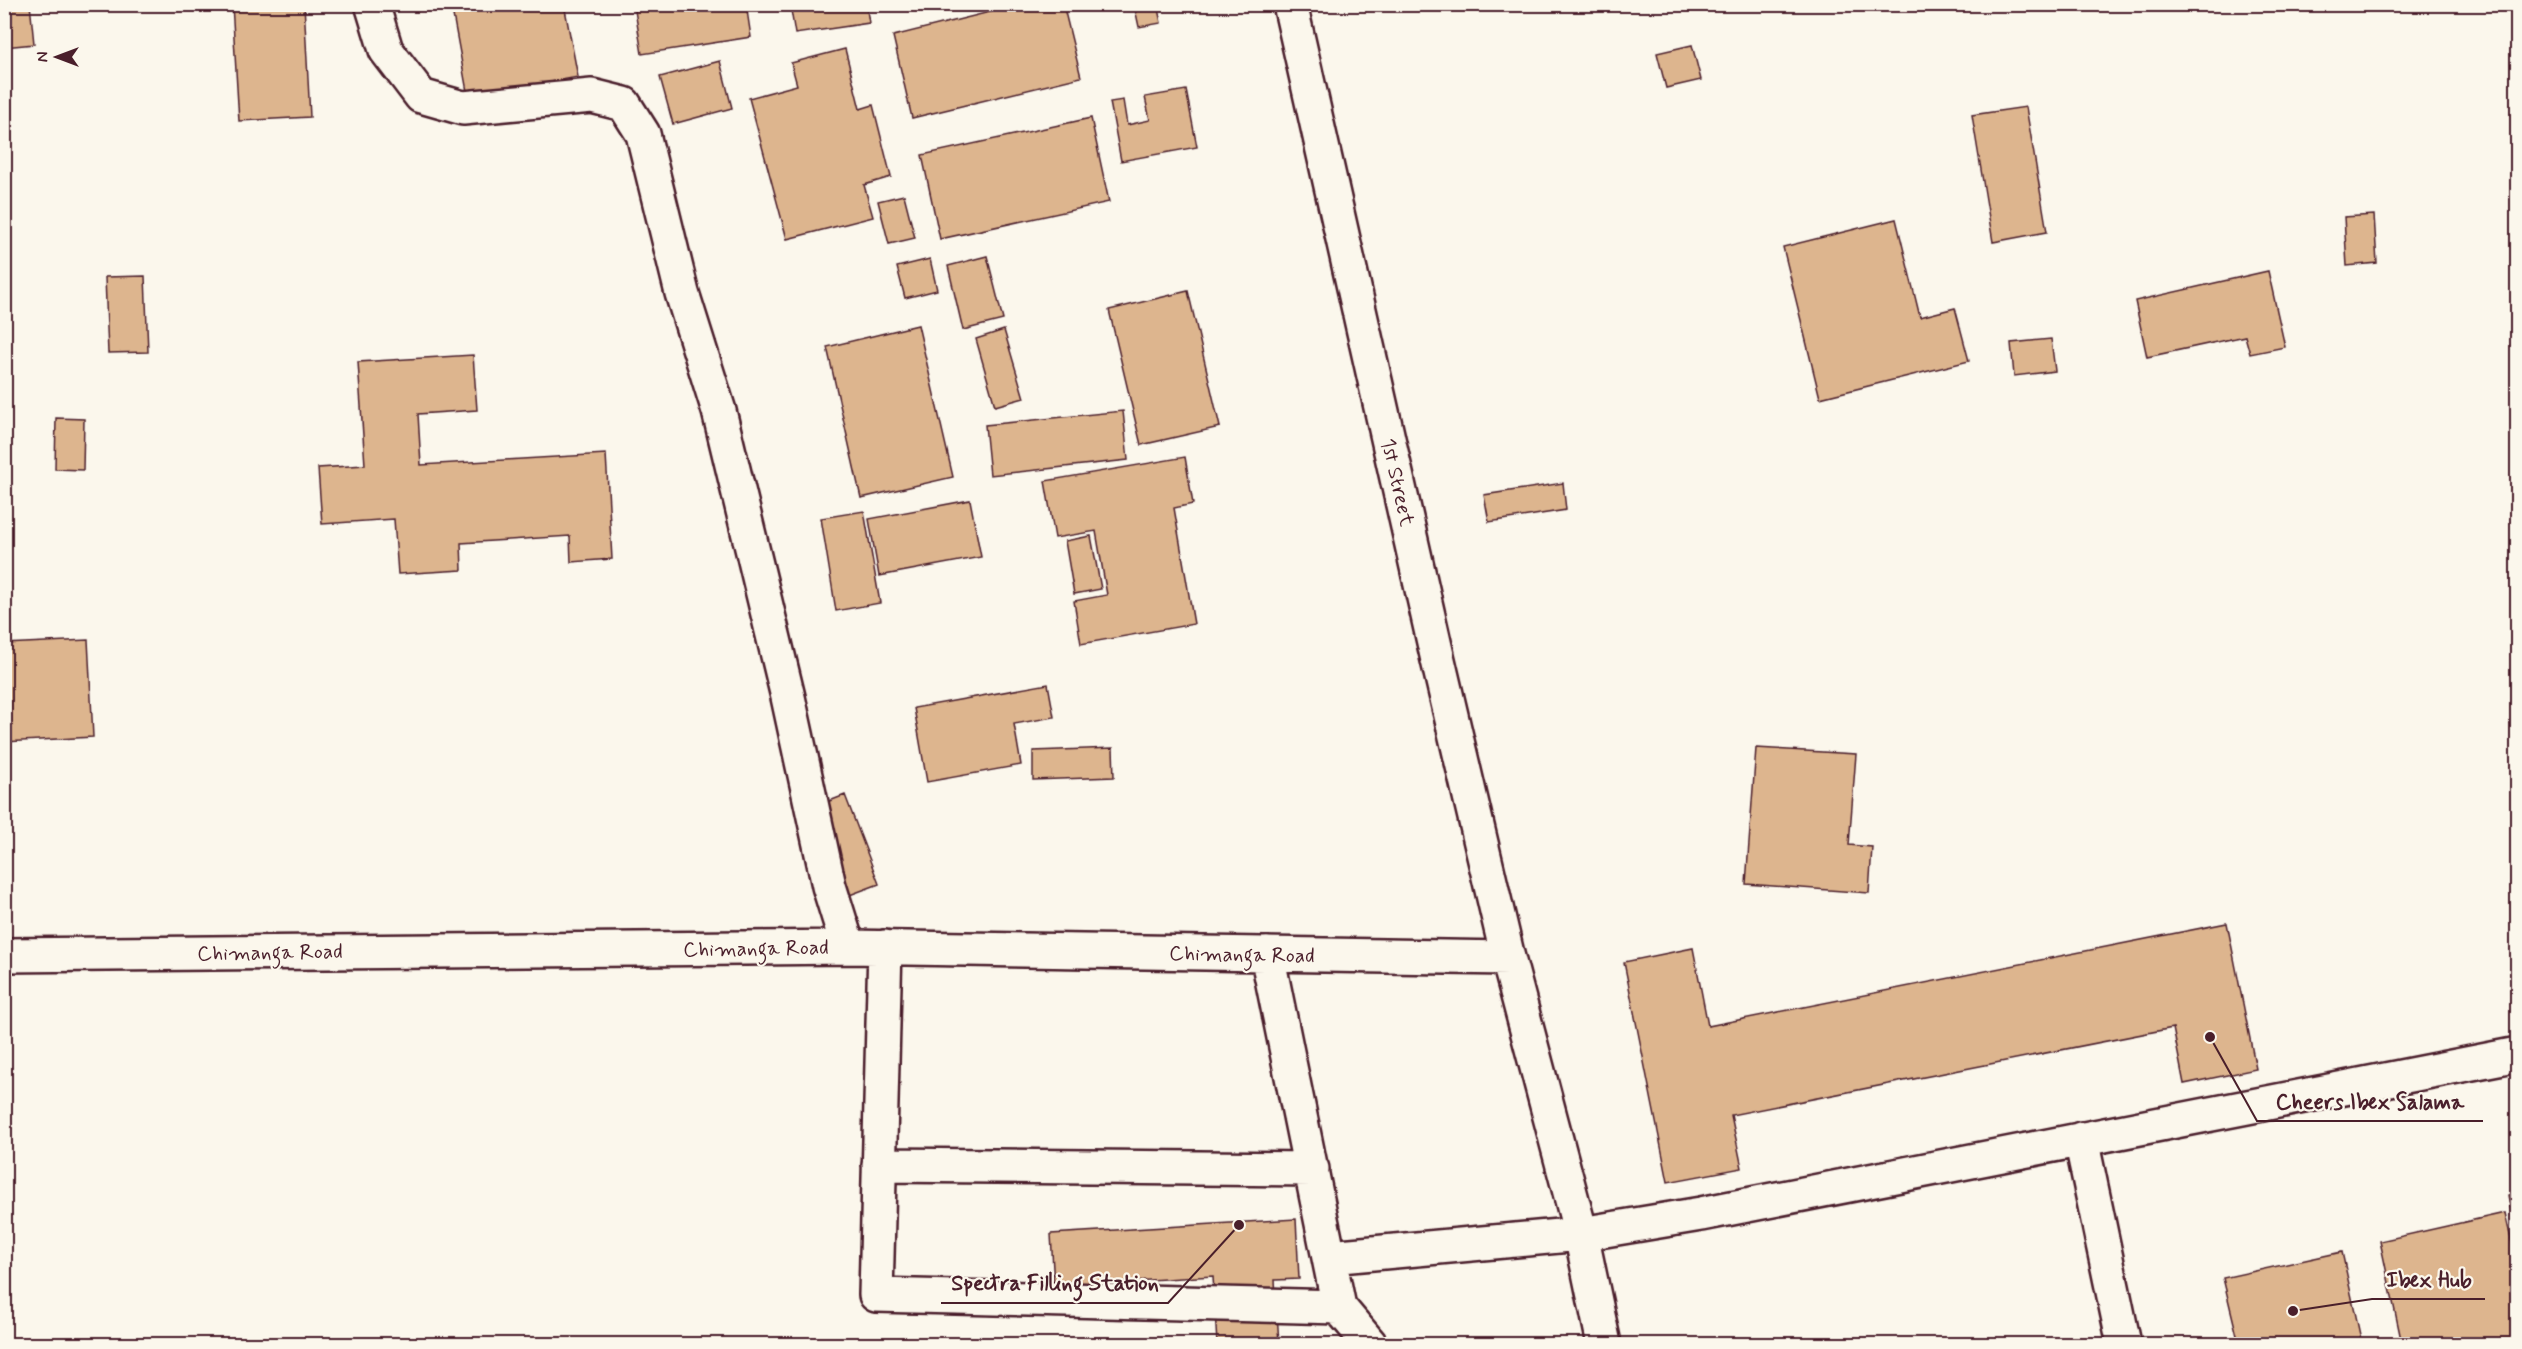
<svg xmlns="http://www.w3.org/2000/svg" width="2522" height="1349" viewBox="0 0 2522 1349" font-family="Mynerve,sans-serif">
<style>
.building{fill:#ddb58e;stroke:#4a1f2b;stroke-width:1.5}
.lines{fill:none;stroke-linecap:round;stroke-linejoin:round}
.minor-casing{stroke:#4a1f2b;stroke-width:38}
.minor{stroke:#fbf7ec;stroke-width:33}
.labels{text-anchor:middle;stroke-width:4.5;stroke-linejoin:round;paint-order:stroke}
.street-label{font-size:21px;fill:#4a1f2b;stroke:#fbf7ec}
.leader{fill:none;stroke:#4a1f2b;stroke-width:2}
.callout-dot{fill:#4a1f2b;stroke:#fbf7ec;stroke-width:2}
.callout-label{font-size:22px;text-anchor:middle;font-weight:bold;fill:#4a1f2b;stroke:#fbf7ec;stroke-width:4.5;stroke-linejoin:round;paint-order:stroke}
</style>
<rect width="100%" height="100%" fill="#fbf7ec"/>
<filter id="ink" filterUnits="userSpaceOnUse"><feTurbulence type="fractalNoise" baseFrequency=".0167" numOctaves="2"/><feDisplacementMap in="SourceGraphic" scale="12" xChannelSelector="R" yChannelSelector="G"/><feConvolveMatrix kernelMatrix="1 2 1 2 8 2 1 2 1" color-interpolation-filters="sRGB"/></filter>
<g filter="url(#ink)">
<path class="building" d="M4,4H30L34,44L4,47Z
M232,4H304L310,117L239,121Z
M451,4H564L578,77L468,97Z
M634,4H746L751,37L642,54Z
M790,4H866L869,23L795,34Z
M1022,4H1063L1081,77L912,118L893,36Z
M1134,4H1157L1161,23L1139,27Z
M1692,45L1701,80L1666,88L1657,53Z
M845,49L860,109L873,105L891,177L864,185L873,217L787,239L749,98L797,85L791,63Z
M720,61L732,108L673,124L660,77Z
M1186,90L1197,147L1121,161L1110,102L1123,100L1127,125L1150,120L1145,97Z
M2026,107L2047,232L1993,242L1972,115Z
M1091,118L1109,202L940,239L922,155Z
M904,195L915,238L889,244L878,201Z
M2374,215L2377,263L2347,266L2344,217Z
M1896,219L1920,317L1955,308L1969,361L1820,398L1783,247Z
M987,256L1003,320L963,330L948,266Z
M930,259L937,290L905,298L897,267Z
M2268,271L2285,347L2250,354L2245,336L2147,357L2135,301Z
M145,276L148,352L108,353L105,277Z
M1188,291L1220,427L1141,445L1109,310Z
M918,325L953,477L861,498L827,347Z
M1004,330L1024,398L995,406L976,339Z
M2051,339L2055,371L2014,376L2011,343Z
M473,355L477,410L418,414L421,465L606,454L612,559L571,562L570,536L461,543L462,570L398,574L394,519L322,524L318,468L365,465L358,362Z
M1123,411L1128,460L990,475L985,425Z
M56,418L84,419L83,470L55,469Z
M1185,457L1193,504L1174,508L1194,624L1081,644L1074,601L1107,595L1096,531L1055,538L1045,481Z
M1563,483L1566,510L1489,522L1484,495Z
M970,500L981,557L879,576L869,519Z
M864,511L880,603L836,611L821,518Z
M1091,536L1101,589L1074,594L1065,541Z
M88,640L93,737L4,742V644Z
M1048,684L1054,717L1014,724L1021,765L927,782L914,708Z
M1113,748L1114,777L1033,780V751Z
M1756,748L1856,754L1849,845L1872,847L1869,893L1746,884Z
M845,795L879,884L847,896L814,807Z
M2227,923L2256,1069L2184,1084L2173,1028L1731,1115L1742,1168L1668,1182L1624,962L1693,948L1708,1026Z
M2518,1193V1251L2508,1195Z
M2505,1213L2518,1270V1344H2402L2380,1241Z
M1296,1219L1299,1279L1275,1280L1279,1344H1217L1213,1276L1054,1286L1051,1234Z
M2342,1252L2362,1344H2239L2223,1278Z"/>
<g class="lines">
<defs>
<path id="minor" d="M372,4L386,50L421,96L463,108L592,96L624,104L643,134L682,293L719,411L788,697L829,886L848,947
M1290,4L1438,660L1508,958L1581,1234L1604,1344
M885,947L876,1295L1339,1307L1267,954
M4,955L848,947L1508,958
M2081,1139L2124,1344
M879,1165L1312,1169
M1329,1257L1581,1234L1701,1214L2518,1054
M1339,1307L1370,1344"/>
</defs>
<use href="#minor" class="minor-casing"/>
<use href="#minor" class="minor"/>
</g>
</g>
<g class="labels">
<g class="street-label">
<text transform="translate(1398 482) rotate(77)" y="7">1st Street</text>
<text transform="translate(756 948) rotate(-1)" y="7">Chimanga Road</text>
<text transform="translate(270 952) rotate(-1)" y="7">Chimanga Road</text>
<text transform="translate(1242 954) rotate(1)" y="7">Chimanga Road</text>
</g>
</g>
<path class="leader" d="M2210 1037L2257 1121H2483M2293 1311L2372 1299H2485M1239 1225L1168 1303H941"/>
<g class="callout-dot">
<circle cx="2210" cy="1037" r="6"/>
<circle cx="2293" cy="1311" r="6"/>
<circle cx="1239" cy="1225" r="6"/>
</g>
<g class="callout-label">
<text x="2370" y="1109">Cheers Ibex Salama</text>
<text x="2429" y="1287">Ibex Hub</text>
<text x="1055" y="1290">Spectra Filling Station</text>
</g>
<rect width="2522" height="1349" fill="none" stroke="#fbf7ec" stroke-width="24"/>
<rect x="12" y="12" width="2498" height="1325" fill="none" stroke="#4a1f2b" stroke-width="2" filter="url(#ink)"/>
<g transform="translate(57 57) rotate(270)" stroke="#fbf7ec" stroke-width="4.5" paint-order="stroke">
<path d="M0-4.5L10 22L0 15L-10 22Z" fill="#4a1f2b"/>
<text y="-9" font-size="16" font-weight="bold" text-anchor="middle" fill="#4a1f2b">N</text>
</g>
</svg>
